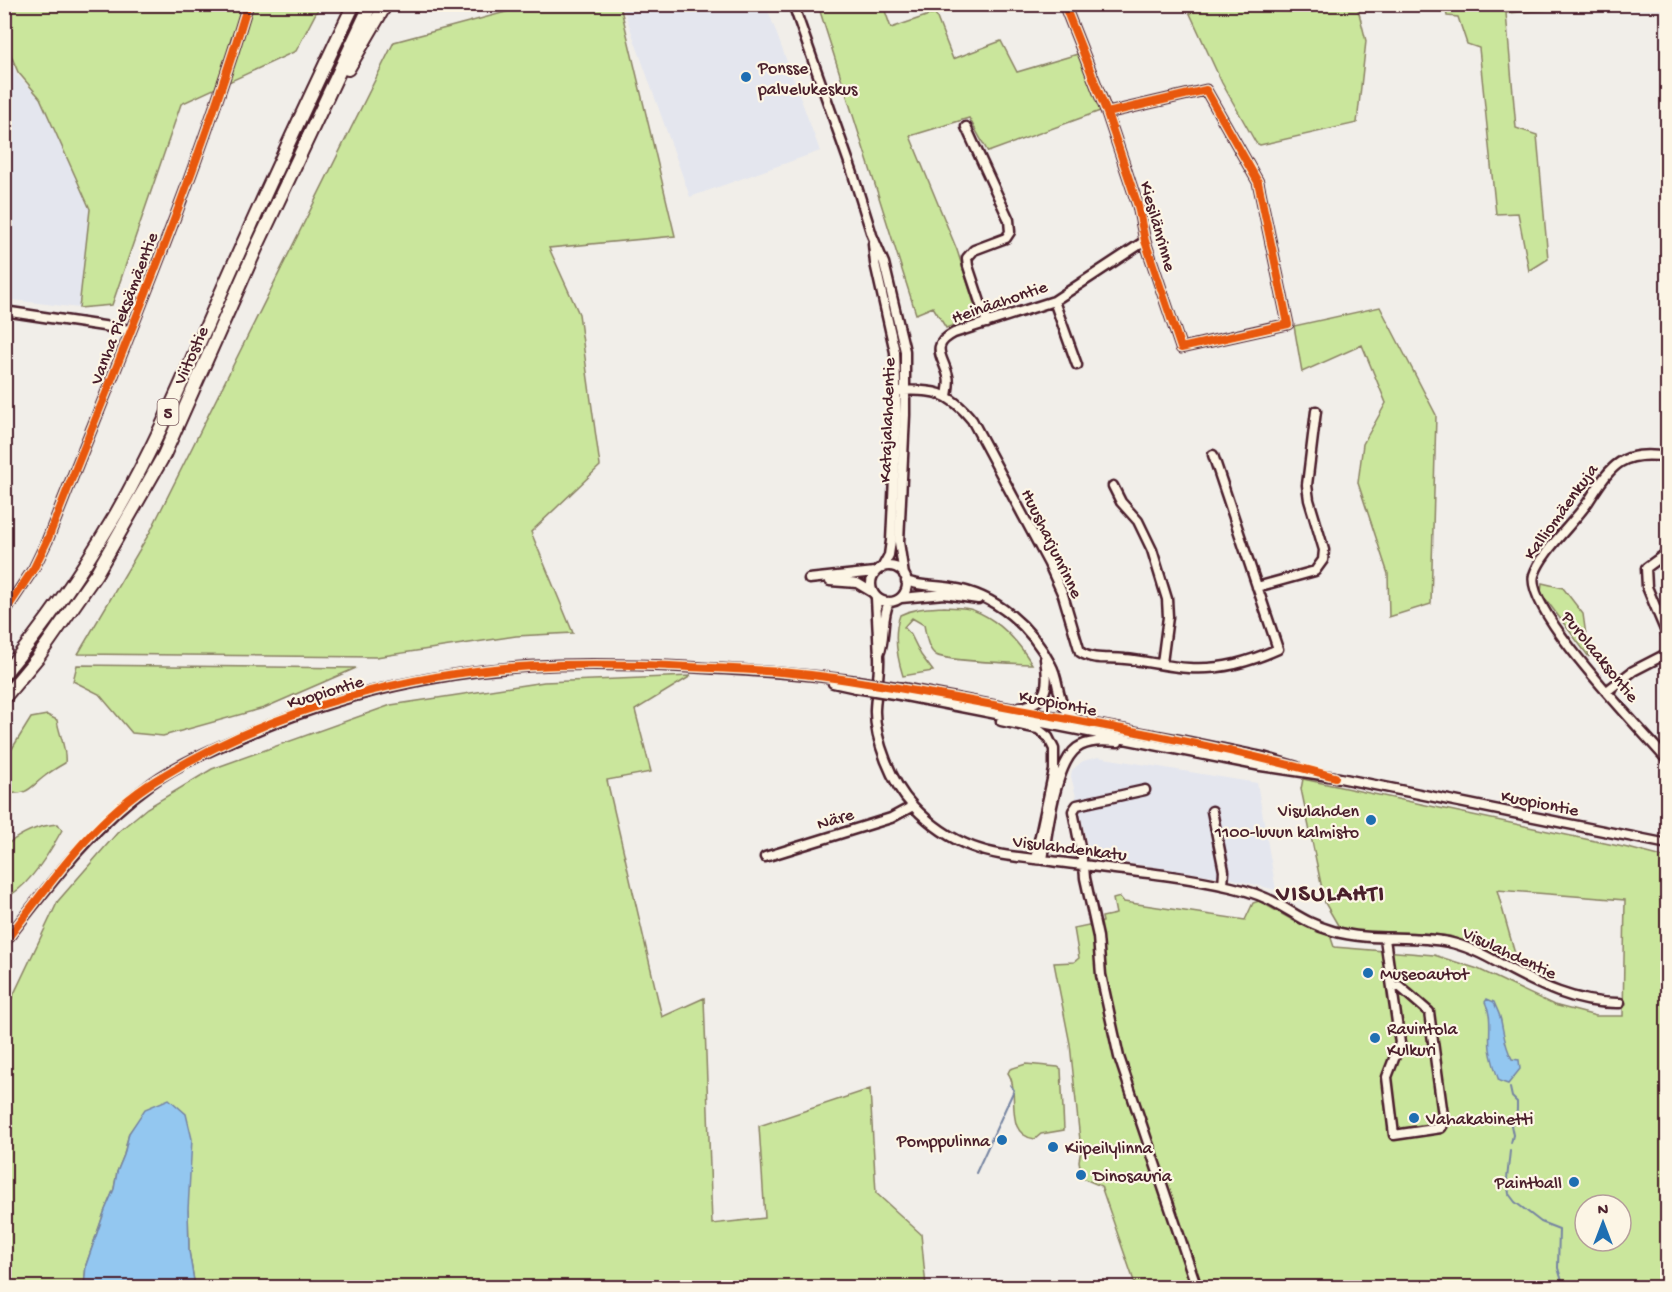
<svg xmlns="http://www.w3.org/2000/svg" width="1672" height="1292" viewBox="0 0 1672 1292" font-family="'Gochi Hand',sans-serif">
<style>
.built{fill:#e4e6ee}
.green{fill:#cae69c;stroke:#8a8264;stroke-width:1.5;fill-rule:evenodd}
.water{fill:#93c7f0;stroke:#7684a1;stroke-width:1.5}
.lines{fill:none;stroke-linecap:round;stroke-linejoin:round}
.stream{stroke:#7684a1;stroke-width:2}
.minor-casing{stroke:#4a1f2b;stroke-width:13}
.highway-casing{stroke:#4a1f2b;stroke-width:16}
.minor{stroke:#fcf5e5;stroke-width:8}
.highway{stroke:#fcf5e5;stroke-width:12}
.minor-bridge-casing{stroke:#4a1f2b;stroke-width:13;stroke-linecap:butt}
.minor-bridge{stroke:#fcf5e5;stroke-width:8}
.cycleway-casing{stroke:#fcf5e5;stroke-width:11}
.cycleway{stroke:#e8590c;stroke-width:8}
.poi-dot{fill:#1f6fb2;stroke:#fcf5e5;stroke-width:2}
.labels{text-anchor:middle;stroke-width:4.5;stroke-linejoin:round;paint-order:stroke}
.shield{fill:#fcf5e5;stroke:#7f5f63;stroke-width:1.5}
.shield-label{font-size:16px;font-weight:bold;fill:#4a1f2b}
.poi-label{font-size:18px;fill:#4a1f2b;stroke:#fcf5e5;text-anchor:start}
.street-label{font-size:18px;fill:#4a1f2b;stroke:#fcf5e5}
.district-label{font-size:24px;font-weight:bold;letter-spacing:1.5px;fill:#4a1f2b;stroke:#fcf5e5}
</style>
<rect width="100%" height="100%" fill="#f1eee9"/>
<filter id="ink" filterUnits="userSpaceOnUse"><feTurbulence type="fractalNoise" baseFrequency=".0167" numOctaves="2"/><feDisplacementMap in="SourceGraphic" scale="12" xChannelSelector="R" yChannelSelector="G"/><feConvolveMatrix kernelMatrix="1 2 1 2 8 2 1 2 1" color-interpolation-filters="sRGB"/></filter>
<g filter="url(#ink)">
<path class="built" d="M622,5H766L820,151L690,197Z
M4,45L17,75L40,98L90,209L79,308L5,299Z
M1098,757L1257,783L1276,890L1233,879L1095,858L1089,851L1071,776L1072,770L1083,761Z"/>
<path class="green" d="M536,4L620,5L675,236L549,248L579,314L600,466L531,532L573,633L516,636L376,657L78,654L150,532L394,42Z
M4,5H320L296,51L181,104L112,305L79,308L90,209L40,98L18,72L5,41Z
M818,5H883L891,28L935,13L953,59L1001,41L1017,72L1088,51L1111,107L988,152L969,118L910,136L957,250L978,316L946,328L933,307L916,314Z
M1186,5H1357L1366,41L1357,123L1260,145L1256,143L1222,83Z
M1445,5H1634L1506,13L1516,128L1537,135L1548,259L1529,271L1518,213L1496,214L1479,48L1467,44L1458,17L1447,16Z
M1380,307L1436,415L1431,604L1389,617L1388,574L1358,483L1363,444L1386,403L1362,345L1302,372L1294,326Z
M1542,583L1563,588L1583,614L1589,657L1541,593Z
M944,607C953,608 964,607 973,610C999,620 1018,641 1032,664C1015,663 948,662 936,655C927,649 926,634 924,625L912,618L904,627L911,635L921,655L933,671L903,676C897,657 893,634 900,615C915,608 928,608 944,607Z
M77,665L356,668L264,708L163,736L132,733L99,694L73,681Z
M691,676L635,710L651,772L607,780L662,1017L704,998L712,1224L765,1218L759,1126L870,1089L876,1193L921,1234L926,1287H195L189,1251L188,1210L137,1122L129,1133L124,1155L117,1172L114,1189L105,1210L86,1265L84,1287H28L5,1283L4,1127L12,1126L5,1124V1006L11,1000L58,901L118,832L147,808L212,769L391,705L544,682Z
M47,715L57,720C59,735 67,748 65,763C58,767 51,771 45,776C29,788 29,795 7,793L5,790V760L31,718Z
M1303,779L1628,848L1667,858V1287H1136L1101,1186L1082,1178L1079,1161L1081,1150L1070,1044L1054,963L1074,962L1079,958L1074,928L1103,922L1102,917L1116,914L1113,899L1120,897L1124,902L1245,920L1253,903L1259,901L1296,922L1330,935L1334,947L1434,955L1478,969L1554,1005L1596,1016H1623L1625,900L1497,890L1515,954L1490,953L1450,936L1424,933L1358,931L1339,927L1325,903L1301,789ZM1585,1205H1621V1241H1585Z
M58,824L62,830C50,852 28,888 5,898V846C20,834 39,825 58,824Z
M1026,1064L1058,1067L1061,1069L1064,1130L1041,1134L1035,1139C1002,1135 1021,1091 1008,1073L1010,1069Z"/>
<path class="water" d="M1487,999L1494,1002C1496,1008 1500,1014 1501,1021C1504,1035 1505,1047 1512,1059L1519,1060L1520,1069L1508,1084L1499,1081C1495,1070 1492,1061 1490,1049C1488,1034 1493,1017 1485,1002Z
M169,1099L186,1114L192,1139L188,1210L189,1251L195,1287H84L86,1265L105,1210L114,1189L117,1172L124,1155L129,1133L145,1109Z"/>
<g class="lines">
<path class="stream" d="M1510,1088L1512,1097L1517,1102C1517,1111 1518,1118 1511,1125L1513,1135L1511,1143
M1510,1151L1507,1179L1509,1194L1515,1202L1541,1222L1559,1229L1558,1268L1564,1288
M976,1173L1014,1090L1010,1085"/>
<defs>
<path id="minor" d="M793,4L852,171L872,235L884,263L905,351V415L899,542L904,575
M1064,4L1107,113L1138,206L1145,241L1181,348L1288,324L1258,182L1206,90L1107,113
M966,127L1009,220L1010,232L1006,238L974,250L967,258L968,266L987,323
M873,244L875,263L895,352L897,414L891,541L889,555L882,568
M1054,301L1077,365
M4,311L130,330
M897,391C933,389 949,391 972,420L1049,564L1063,595L1080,652C1093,661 1110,657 1125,659C1146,661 1169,667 1189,668C1221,670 1249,662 1278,649L1213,455
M947,396C948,389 950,382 948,376C943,356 929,346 954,333L1054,301L1145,241
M1668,457C1620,450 1612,465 1588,502C1574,523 1541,552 1534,575C1524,610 1642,730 1668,761
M1113,486L1121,502L1138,521L1152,550L1167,599L1168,617L1162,663
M1668,552L1646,568L1647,587L1668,637
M871 584a18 18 0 1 1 36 0a18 18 0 1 1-36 0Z
M809,579L875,572
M830,581L857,583L872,592
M906,581C922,587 936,585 952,588C973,591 994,601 1011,615C1027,628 1041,646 1051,665C1061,682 1055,708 1076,718
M1257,587L1315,571L1323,560L1324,550L1309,500L1307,485L1316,411
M876,598C877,617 878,636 879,656C880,673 876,691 875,709C874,739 892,784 913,806C929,823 951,839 973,847C997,856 1020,857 1044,860C1106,869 1170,873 1231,887C1249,891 1265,896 1281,906C1300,917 1311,925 1333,931C1371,942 1410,934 1448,942C1467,946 1485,955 1502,965C1539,985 1576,1004 1620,1003
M901,598L944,594L978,599
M4,613L34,568L47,541C117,363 193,187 248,4
M879,654C886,638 881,619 889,602
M833,683L856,688
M902,688L1179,740L1263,757L1297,767
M1607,691L1633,671L1668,653
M900,695L1261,766L1335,777L1668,844
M1019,707C1049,704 1049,683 1045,659
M1001,721L1038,729L1048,737L1054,749V770L1035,859
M1212,811L1224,871L1223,885
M765,857L891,818L913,806
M1043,860C1047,834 1055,764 1077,748C1088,740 1104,741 1118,742
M1082,866V857L1073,811L1077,805L1145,790
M1084,866L1085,878L1098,937L1101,975L1119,1057L1197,1288
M1385,939L1400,1043L1387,1077L1394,1135L1441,1128L1444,1123L1429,1012L1399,986L1393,987
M4,943C49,885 92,826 152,783C179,764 211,750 241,737C340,693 449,668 558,665C601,664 644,665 687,667C744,670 800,673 857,681"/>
<path id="highway" d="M348,69L386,4
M4,674C46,624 83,570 116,514C161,436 195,351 232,268C271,180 312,92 354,4
M4,698L38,657L96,574L164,455L258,244L371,4"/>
</defs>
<use href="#minor" class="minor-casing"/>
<use href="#highway" class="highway-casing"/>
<use href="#minor" class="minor"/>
<use href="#highway" class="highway"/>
<defs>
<path id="minor-bridge" d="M857,681L902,688
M856,688L900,695"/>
</defs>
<use href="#minor-bridge" class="minor-bridge-casing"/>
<use href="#minor-bridge" class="minor-bridge"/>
<defs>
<path id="cycleway" d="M1064,4L1107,113L1138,206L1145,241L1181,348L1288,324L1258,182L1206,90L1107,113
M4,613L34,568L47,541C117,363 193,187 248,4
M4,943C49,885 93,819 156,780C275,707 421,668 560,665C604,664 647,665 690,667C733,669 777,670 819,676C888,685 957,698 1025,711C1129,730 1233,749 1335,777"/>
</defs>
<use href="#cycleway" class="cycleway-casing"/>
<use href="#cycleway" class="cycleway"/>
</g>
</g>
<g class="poi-dot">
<circle cx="746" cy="77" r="6"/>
<circle cx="1371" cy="820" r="6"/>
<circle cx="1368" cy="973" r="6"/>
<circle cx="1375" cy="1038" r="6"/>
<circle cx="1414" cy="1118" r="6"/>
<circle cx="1002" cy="1140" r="6"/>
<circle cx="1053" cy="1147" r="6"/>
<circle cx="1081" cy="1175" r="6"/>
<circle cx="1574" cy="1182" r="6"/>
</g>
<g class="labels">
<rect class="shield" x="157.5" y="399" width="21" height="26" rx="4.5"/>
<g class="shield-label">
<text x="168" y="418">5</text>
</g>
<g class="poi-label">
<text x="758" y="73">Ponsse<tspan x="758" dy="21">palvelukeskus</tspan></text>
<text x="1359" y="816" text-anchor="end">Visulahden<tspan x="1359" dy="21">1100-luvun kalmisto</tspan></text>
<text x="1380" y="979">Museoautot</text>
<text x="1387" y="1034">Ravintola<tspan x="1387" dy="21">Kulkuri</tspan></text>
<text x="1426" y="1124">Vahakabinetti</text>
<text x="990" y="1146" text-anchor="end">Pomppulinna</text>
<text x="1065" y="1153">Kiipeilylinna</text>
<text x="1093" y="1181">Dinosauria</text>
<text x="1562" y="1188" text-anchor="end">Paintball</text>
</g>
<g class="street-label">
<text transform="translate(1159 226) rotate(74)" y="6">Kiesilänrinne</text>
<text transform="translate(999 301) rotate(-19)" y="6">Heinäahontie</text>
<text transform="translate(123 308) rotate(-69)" y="6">Vanha Pieksämäentie</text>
<text transform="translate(190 355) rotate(-66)" y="6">Viitostie</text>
<text transform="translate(886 420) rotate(-88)" y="6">Katajalahdentie</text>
<text transform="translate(1560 511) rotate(-54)" y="6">Kalliomäenkuja</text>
<text transform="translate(1053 543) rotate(64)" y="6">Huusharjunrinne</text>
<text transform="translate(1601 656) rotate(51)" y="6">Purolaaksontie</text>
<text transform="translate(325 691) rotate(-17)" y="6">Kuopiontie</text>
<text transform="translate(1058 702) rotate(11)" y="6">Kuopiontie</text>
<text transform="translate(1540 802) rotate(11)" y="6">Kuopiontie</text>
<text transform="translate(835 818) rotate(-17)" y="6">Näre</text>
<text transform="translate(1070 847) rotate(7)" y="6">Visulahdenkatu</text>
<text transform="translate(1510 952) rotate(25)" y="6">Visulahdentie</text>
</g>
<g class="district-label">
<text x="1331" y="900">VISULAHTI</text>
</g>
</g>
<rect width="1672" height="1292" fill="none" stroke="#fcf5e5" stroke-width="24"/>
<rect x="12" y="12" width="1648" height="1268" fill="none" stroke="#4a1f2b" stroke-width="2" filter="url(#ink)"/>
<g transform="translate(1603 1223)"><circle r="28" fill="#fcf5e5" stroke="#b59f9b" stroke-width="1.5"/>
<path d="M0-4.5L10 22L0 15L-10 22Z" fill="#1f6fb2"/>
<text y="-9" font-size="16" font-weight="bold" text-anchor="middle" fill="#4a1f2b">N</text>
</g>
</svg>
